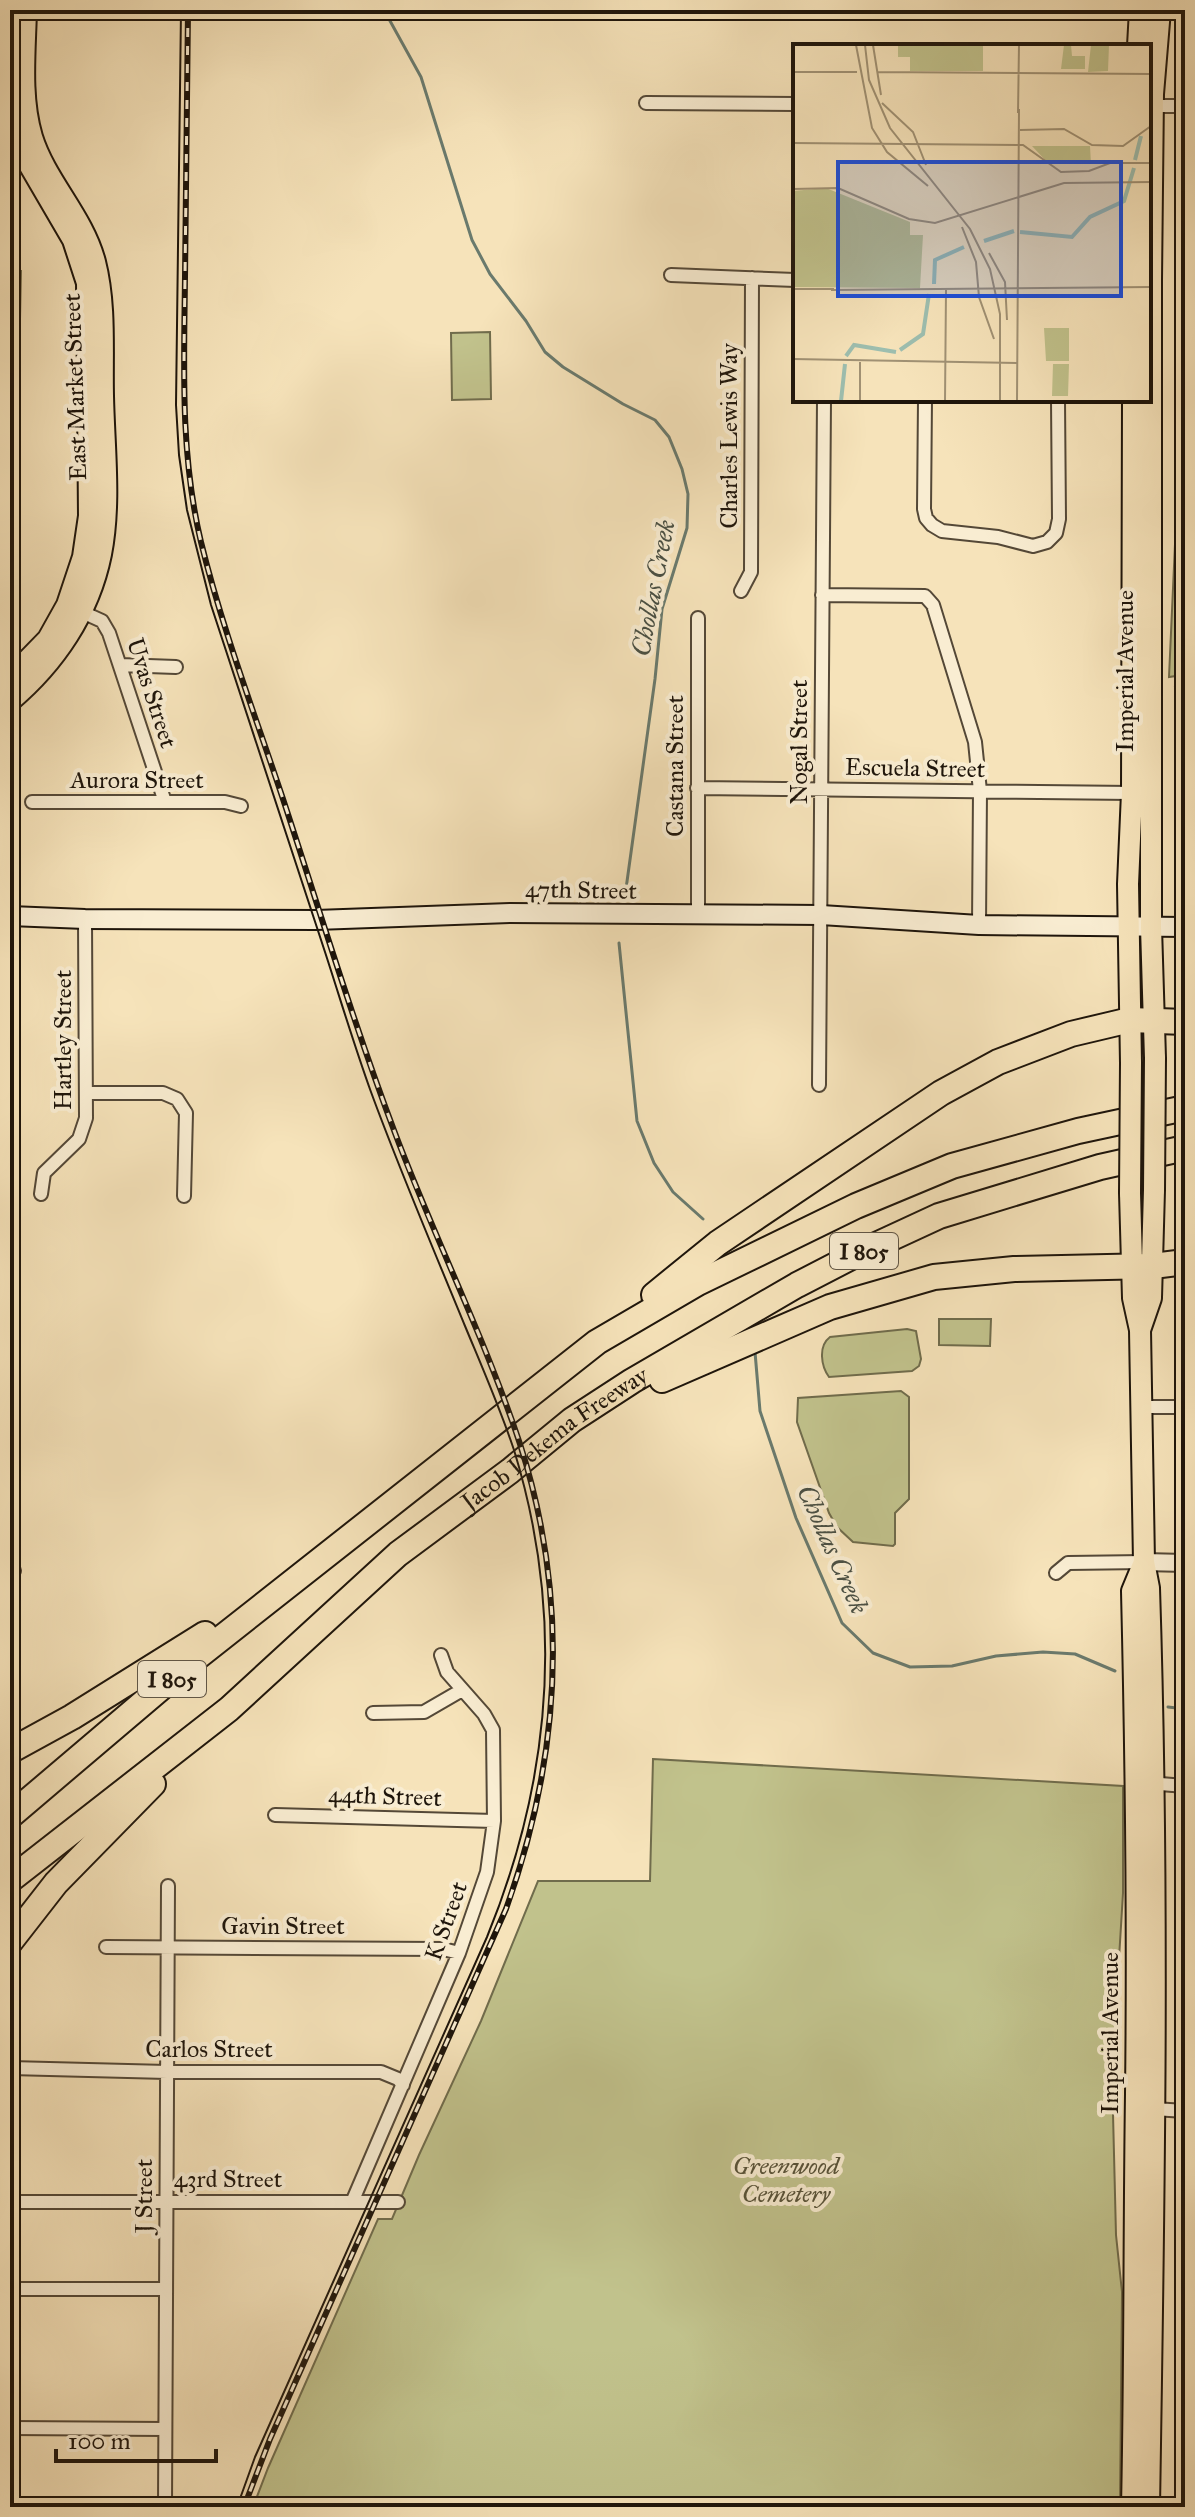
<svg xmlns="http://www.w3.org/2000/svg" width="1195" height="2517" viewBox="0 0 1195 2517" font-family="'IM FELL Great Primer',serif">
<style>
.green{fill:#c1c28c;stroke:#706c4c;stroke-width:2}
.lines{fill:none;stroke-linecap:round;stroke-linejoin:round}
.stream{stroke:#6a7a6d;stroke-width:3}
.minor-casing{stroke:#544837;stroke-width:16}
.tertiary-casing{stroke:#544837;stroke-width:20}
.secondary-casing{stroke:#1e150b;stroke-width:22}
.primary-casing{stroke:#1e150b;stroke-width:24}
.motorway-casing{stroke:#1e150b;stroke-width:28}
.minor{stroke:#f9edd2;stroke-width:12}
.tertiary{stroke:#f9edd2;stroke-width:16}
.secondary{stroke:#f9edd2;stroke-width:18}
.primary{stroke:#f6e3ba;stroke-width:20}
.motorway{stroke:#f6e3ba;stroke-width:24}
.tram{stroke:#1e150b;stroke-width:2}
.rail-casing{stroke:#1e150b;stroke-width:6}
.rail{stroke:#f9edd2;stroke-width:3;stroke-dasharray:9;stroke-linecap:butt}
.primary-bridge-casing{stroke:#1e150b;stroke-width:24;stroke-linecap:butt}
.primary-bridge{stroke:#f6e3ba;stroke-width:20}
.labels{text-anchor:middle;stroke-width:8;stroke-linejoin:round;paint-order:stroke}
.shield{fill:#f9edd2;stroke:#605647;stroke-width:2}
.shield-label{font-size:22px;font-weight:bold;fill:#1e150b}
.street-label{font-size:24px;fill:#1e150b;stroke:#f9edd2}
.park-label{font-size:24px;font-style:italic;fill:#575238;stroke:#f9edd2}
.water-label{font-size:26px;font-style:italic;fill:#4a5044;stroke:#f9edd2}
.inset-river{fill:none;stroke:#9dbeaf;stroke-width:4}
.inset-road{fill:none;stroke:#a09174;stroke-width:2}
.view{fill:#1d4ed8;fill-opacity:0.15;stroke:#1d4ed8;stroke-width:4}
.inset-edge{fill:none;stroke:#1e150b;stroke-width:4}
</style>
<rect width="100%" height="100%" fill="#f6e3ba"/>
<filter id="stains"><feTurbulence type="fractalNoise" baseFrequency=".0025" numOctaves="4"/><feColorMatrix values="0 0 0 0 .2 0 0 0 0 .09 0 0 0 0 .02 0 0 0 .5 -.17"/></filter>
<radialGradient id="worn" r=".72"><stop offset=".6" stop-color="#630" stop-opacity="0"/><stop offset="1" stop-color="#630" stop-opacity=".3"/></radialGradient>
<path class="green" d="M10,271H21L13,654L10,657Z
M490,332L491,399L452,400L451,333Z
M1176,522H1185V687L1175,686L1176,676L1169,677Z
M939,1319H991L990,1346L939,1345Z
M907,1329L916,1331L921,1359L919,1366L912,1371L829,1377C821,1366 818,1346 830,1337Z
M901,1391L909,1397V1499L895,1513V1544L893,1546L853,1542L837,1527L829,1513L797,1422L798,1398Z
M653,1759L1123,1786V1893L1112,2073L1116,2235L1122,2292L1120,2507H253L268,2468L378,2219H392L419,2155L481,2021L538,1881H650Z"/>
<g class="lines">
<path class="stream" d="M384,10L421,77L472,240L490,274L526,321L545,352L563,367L623,404L655,420L669,437L682,469L688,494L687,528L662,609L655,679L625,896
M619,943L637,1121L654,1163L673,1192L703,1219
M755,1352L760,1411L796,1518L842,1623L873,1653L910,1667L952,1666L996,1656L1043,1652L1075,1654L1115,1671
M1168,1707L1185,1709"/>
<defs>
<path id="minor" d="M646,103L795,104
M1149,106H1185
M671,275L795,280
M925,400L924,509L926,518L932,525L942,531L998,537L1033,546L1047,542L1056,533L1059,519L1058,400
M741,591L751,572L752,278
M822,595L925,596L933,605L975,742L980,791L979,925
M80,611L102,621L109,633L165,802
M120,665L176,667
M697,788L1132,793
M32,802H225L241,806
M698,915V618
M819,1085L824,400
M87,1093H163L177,1099L186,1113L184,1196
M41,1194L44,1173L79,1139L86,1118L85,919
M1141,1407H1185
M10,1568L14,1571
M1056,1573L1068,1563L1144,1562
M373,1713L424,1712L462,1690
M1148,1783L1185,1786
M275,1815L494,1821
M106,1947L443,1949L459,1953
M10,2068L167,2072H381L398,2079L403,2085
M1154,2109L1185,2111
M353,2200L459,1953L487,1872L494,1821L493,1730L484,1714L447,1672L441,1655
M10,2202H398
M10,2289H166
M10,2428L165,2429
M165,2507L168,1886"/>
<path id="tertiary" d="M1144,1562L1185,1563"/>
<path id="secondary" d="M10,916L85,919L316,920L510,913L821,915L979,925L1185,927"/>
<path id="primary" d="M10,25V10
M1138,46L1140,10
M10,103L17,144L73,240L87,283L89,516L83,557L67,605L48,639L10,678
M10,701C55,663 89,613 101,554C111,503 104,447 103,396C102,352 106,305 95,262C83,216 46,182 32,137C20,97 25,52 26,10
M1155,1058L1151,927V280L1153,94L1160,10
M1131,1063L1128,884L1132,793L1133,400
M1130,1193L1133,1298L1140,1330L1144,1562L1149,1588C1159,1894 1154,2201 1149,2507
M1140,1330L1151,1298L1154,1190
M1132,2507C1135,2369 1134,2232 1136,2094C1138,1926 1136,1759 1132,1591L1144,1562"/>
<g id="motorway">
<path d="M654,1295L718,1243L941,1093L998,1062L1071,1034L1130,1020L1185,1022"/>
<path d="M662,1380L830,1307L934,1277L1014,1269L1153,1266L1185,1262"/>
<path d="M10,1751L72,1717L205,1634"/>
<path d="M10,1816L196,1658L597,1342L698,1283L856,1206L952,1166L1078,1131L1185,1108"/>
<path id="s1" d="M10,1880L229,1709L398,1554L510,1471L572,1420L632,1381L797,1285L859,1253L939,1216L1100,1167L1185,1148"/>
<path d="M10,1942L56,1883L153,1784"/>
</g>
</defs>
<use href="#minor" class="minor-casing"/>
<use href="#tertiary" class="tertiary-casing"/>
<use href="#secondary" class="secondary-casing"/>
<use href="#primary" class="primary-casing"/>
<use href="#motorway" class="motorway-casing"/>
<use href="#minor" class="minor"/>
<use href="#tertiary" class="tertiary"/>
<use href="#secondary" class="secondary"/>
<use href="#primary" class="primary"/>
<use href="#motorway" class="motorway"/>
<path class="tram" d="M181,10L176,405L179,455L187,510L211,605C249,720 286,836 325,952C340,998 354,1045 371,1092C400,1171 433,1248 465,1326C482,1367 500,1408 514,1450C565,1616 552,1778 487,1937L255,2457L237,2507"/>
<defs>
<path id="rail" d="M188,10C187,99 186,188 185,277C184,366 180,454 201,542C222,628 254,712 282,796C319,908 353,1022 395,1133C434,1237 485,1338 520,1444C570,1600 561,1756 506,1909L270,2439L244,2507"/>
</defs>
<use href="#rail" class="rail-casing"/>
<use href="#rail" class="rail"/>
<defs>
<path id="primary-bridge" d="M1154,1190L1155,1058
M1130,1193L1131,1063"/>
</defs>
<use href="#primary-bridge" class="primary-bridge-casing"/>
<use href="#primary-bridge" class="primary-bridge"/>
</g>
<g class="labels">
<g class="shield">
<rect x="830" y="1233" width="68" height="36" rx="6"/>
<rect x="138" y="1661" width="68" height="36" rx="6"/>
</g>
<g class="shield-label">
<text x="864" y="1259">I 805</text>
<text x="172" y="1687">I 805</text>
</g>
<g class="street-label">
<text transform="translate(75 387) rotate(-92)" y="8">East Market Street</text>
<text transform="translate(729 436) rotate(-90)" y="8">Charles Lewis Way</text>
<text transform="translate(1125 671) rotate(-90)" y="8">Imperial Avenue</text>
<text transform="translate(152 693) rotate(72)" y="8">Uvas Street</text>
<text transform="translate(799 742) rotate(-90)" y="8">Nogal Street</text>
<text transform="translate(675 766) rotate(-90)" y="8">Castana Street</text>
<text transform="translate(915 768) rotate(1)" y="8">Escuela Street</text>
<text x="137" y="788">Aurora Street</text>
<text transform="translate(581 890) rotate(1)" y="8">47th Street</text>
<text transform="translate(63 1040) rotate(-90)" y="8">Hartley Street</text>
<text dy="8" stroke="none"><textPath href="#s1" startOffset="702">Jacob Dekema Freeway</textPath></text>
<text transform="translate(385 1796) rotate(2)" y="8">44th Street</text>
<text transform="translate(446 1921) rotate(-70)" y="8">K Street</text>
<text x="283" y="1934">Gavin Street</text>
<text transform="translate(1110 2033) rotate(-90)" y="8">Imperial Avenue</text>
<text x="209" y="2057">Carlos Street</text>
<text x="228" y="2187">43rd Street</text>
<text transform="translate(144 2196) rotate(-90)" y="8">J Street</text>
</g>
<g class="park-label">
<text x="786" y="2174">Greenwood<tspan x="786" dy="28">Cemetery</tspan></text>
</g>
<g class="water-label">
<text transform="translate(653 588) rotate(-79)" y="9">Chollas Creek</text>
<text transform="translate(833 1549) rotate(66)" y="9">Chollas Creek</text>
</g>
</g>
<g transform="translate(793 44)">
<rect width="358" height="358" fill="#f6e3ba"/>
<path d="M105,1H190V27H117V13H105ZM271,1H278L279,12H292V25H268ZM298,1H316L315,27L295,28ZM239,102H297L298,120L255,119ZM33,144L117,178V191H130L127,244L0,243V147ZM251,284H276V317H253ZM260,320H276L275,352H259Z" fill="#c1c28c"/>
<path class="inset-river" d="M342,116L348,92M227,188L279,193L297,173L331,157L341,124M191,197L221,187M141,240L142,216L171,203M107,306L130,290L136,250M53,312L61,301L103,308M48,357L52,320"/>
<path class="inset-road" d="M63,1L79,84L94,108L135,142M72,1L76,36L97,84L177,185L197,225L207,270V357M80,1L88,51M0,28H64M84,28L358,30M89,59L120,88L133,121M225,69L226,1M227,86L271,85L299,101L330,102L358,82M0,99L230,101L268,128L296,127L317,119H358M0,145L45,144L116,175L142,179L271,139L358,138M169,183L183,218L186,253L201,295M196,209L212,238L214,276M0,245H41M38,246L358,243M0,315L224,319M67,357V318M152,357L153,246M224,357L226,65"/>
<path class="view" d="M45,118H328V252H45Z"/>
<rect width="358" height="358" class="inset-edge"/>
</g>
<rect width="1195" height="2517" fill="none" stroke="#f6e3ba" stroke-width="40"/>
<rect x="12" y="12" width="1171" height="2493" fill="none" stroke="#1e150b" stroke-width="4"/>
<rect x="20" y="20" width="1155" height="2477" fill="none" stroke="#1e150b" stroke-width="2"/>
<path d="M56 2449v12h160v-12" fill="none" stroke="#1e150b" stroke-width="4"/>
<text x="68" y="2449" font-size="24" fill="#1e150b" stroke="#f9edd2" stroke-width="6" paint-order="stroke">100 m</text>
<rect width="100%" height="100%" filter="url(#stains)"/>
<rect width="100%" height="100%" fill="url(#worn)"/>
</svg>
